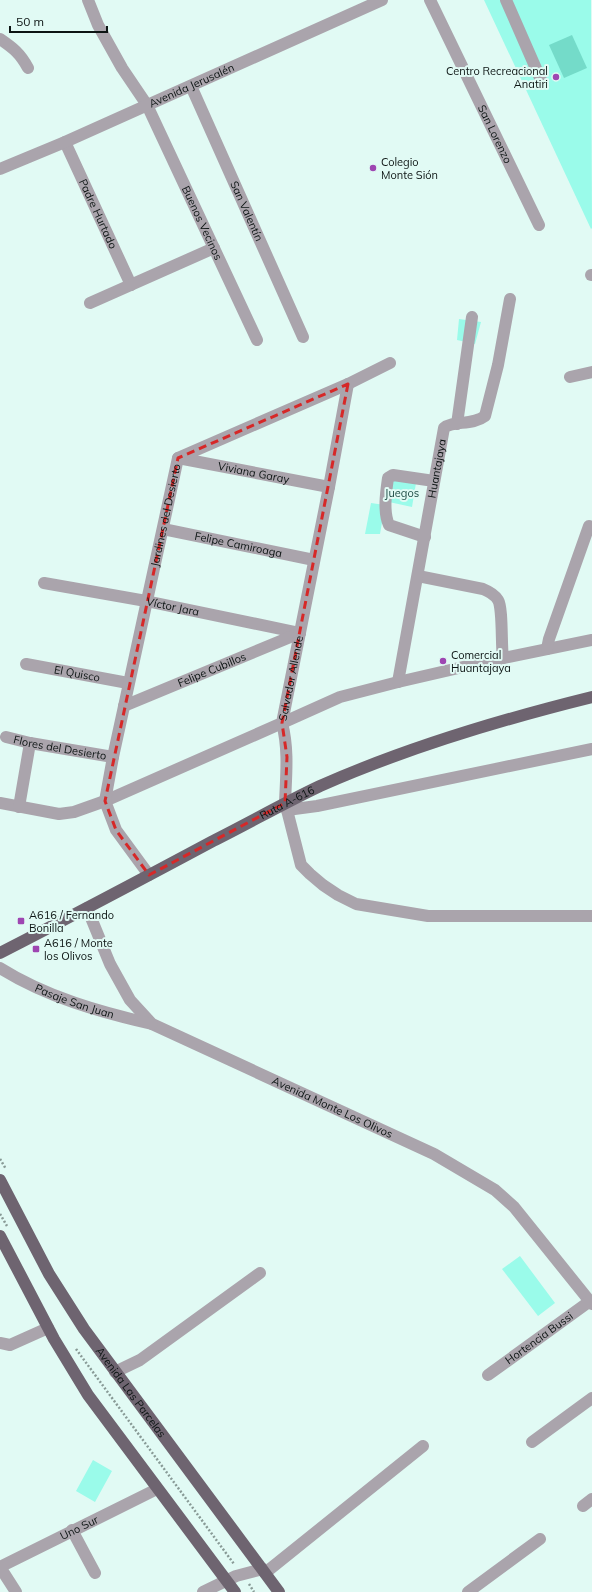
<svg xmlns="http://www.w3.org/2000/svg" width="592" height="1592" viewBox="0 0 592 1592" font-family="Mulish,sans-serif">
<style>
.green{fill:#9afbea}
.water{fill:#74dbc9}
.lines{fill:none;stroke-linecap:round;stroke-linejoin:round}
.path{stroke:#889a96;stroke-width:2.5;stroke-dasharray:2 2;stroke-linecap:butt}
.minor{stroke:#aaa4ac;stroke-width:12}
.major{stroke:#6e6470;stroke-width:12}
.marked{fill:none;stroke:#d62828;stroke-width:3;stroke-dasharray:8 5;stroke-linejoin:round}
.poi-dot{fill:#9e46b2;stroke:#e1faf4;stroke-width:1.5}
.labels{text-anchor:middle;stroke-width:4;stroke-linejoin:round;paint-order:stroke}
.poi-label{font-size:11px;fill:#0c1413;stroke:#e1faf4;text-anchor:start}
.street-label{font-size:11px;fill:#0c1413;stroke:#e1faf4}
.park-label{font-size:11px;fill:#1c4a43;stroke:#e1faf4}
</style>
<rect width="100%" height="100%" fill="#e1faf4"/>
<path class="green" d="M484,0H591L592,228L591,229Z
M459,319L481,322L475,344L457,340Z
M392,479L416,483L412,507L389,502Z
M371,503L385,505L380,534H365Z
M520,1256L555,1303L538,1316L502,1269Z
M93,1460L112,1471L95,1502L76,1491Z"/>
<path class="water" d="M572,35L587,68L564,78L549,45Z"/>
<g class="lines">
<path class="path" d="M0,1159L6,1169
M0,1214L7,1226
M76,1349L234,1564
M249,1584L254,1592"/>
<g class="minor">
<path id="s1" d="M88,0L98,25L122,68L147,105L257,340"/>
<path id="s2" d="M430,0L539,225"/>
<path d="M506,0L541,80"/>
<path d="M0,39C13,48 20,53 28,68"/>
<path id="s3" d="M191,86L303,337"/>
<path id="s4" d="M65,142L131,285"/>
<path id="s5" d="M0,169L65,142L382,0"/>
<path d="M591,275H592"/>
<path d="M90,303L214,248"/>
<path d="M570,377L592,372"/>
<path d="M457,424L472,317"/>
<path id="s6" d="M178,458L329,487"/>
<path id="s7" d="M163,529L314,560"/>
<path d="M425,537L389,525C383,512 386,492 388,478L393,475L434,481"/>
<path d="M418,576L483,589C488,591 495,595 498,600C503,608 501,646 503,658"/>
<path id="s8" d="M44,583L146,601L300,633"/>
<path d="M592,640L489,661L398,682L340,697L282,723C289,750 286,776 285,803L287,810L317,806L592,749"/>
<path d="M547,649L549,639L589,526"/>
<path id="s9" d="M26,664L128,683"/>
<path id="s10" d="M398,682L444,428C453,420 472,426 485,416L498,365L510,299"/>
<path id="s11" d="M124,706L300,633"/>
<path id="s12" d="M6,737L30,743L113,757"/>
<path id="s13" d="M0,803L59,814L74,812L105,801L282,723L329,487L348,384"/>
<path d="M19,807L30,743"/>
<path d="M287,810L301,865L310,874L323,885L338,895L356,904L428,916H592"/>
<path id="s14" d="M149,875L116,830L105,801L113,757L178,458L348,384L390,363"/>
<path id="s15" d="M87,908L110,964L130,1000L152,1024L434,1154L495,1190L514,1207L592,1304"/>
<path id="s16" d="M0,968C46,997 100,1012 152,1024"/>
<path d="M0,1343L10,1345L48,1328"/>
<path d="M115,1372L140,1360L260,1273"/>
<path id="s17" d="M488,1375L590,1301"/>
<path d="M532,1442L592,1398"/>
<path d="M583,1506L592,1499"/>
<path d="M72,1530L95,1573"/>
<path d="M265,1573L423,1446"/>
<path id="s18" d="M16,1592L0,1567L157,1489"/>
<path d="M203,1592L236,1576L263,1569"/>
<path d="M468,1592L540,1539"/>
</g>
<g class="major">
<path id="s19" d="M0,953C72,916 142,879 213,841C249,823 284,803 320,786C408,747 499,720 592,697"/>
<path id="s20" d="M0,1180L49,1274L84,1329L279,1592"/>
<path d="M0,1236L54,1339L88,1395L235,1592"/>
</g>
</g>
<path class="marked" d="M348,384L282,723L287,757L285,803L149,875L116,830L105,801L178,458Z"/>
<g class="poi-dot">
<circle cx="556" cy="77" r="4"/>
<circle cx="373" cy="168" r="4"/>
<circle cx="443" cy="661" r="4"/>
<rect x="17" y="917" width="8" height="8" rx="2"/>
<rect x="32" y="945" width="8" height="8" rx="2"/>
</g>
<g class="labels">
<g class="poi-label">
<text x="548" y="75" text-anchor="end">Centro Recreacional<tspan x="548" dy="13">Anatiri</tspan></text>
<text x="381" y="166">Colegio<tspan x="381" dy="13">Monte Sión</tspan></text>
<text x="451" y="659">Comercial<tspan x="451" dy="13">Huantajaya</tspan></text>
<text x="29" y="919">A616 / Fernando<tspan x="29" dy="13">Bonilla</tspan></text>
<text x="44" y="947">A616 / Monte<tspan x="44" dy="13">los Olivos</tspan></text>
</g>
<g class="street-label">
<text dy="4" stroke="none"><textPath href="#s5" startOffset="209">Avenida Jerusalén</textPath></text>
<text dy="4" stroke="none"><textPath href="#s2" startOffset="149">San Lorenzo</textPath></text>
<text dy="4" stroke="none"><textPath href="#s3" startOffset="137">San Valentín</textPath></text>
<text dy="4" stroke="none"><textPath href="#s4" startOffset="79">Padre Hurtado</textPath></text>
<text dy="4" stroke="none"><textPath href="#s1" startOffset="251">Buenos Vecinos</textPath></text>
<text dy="4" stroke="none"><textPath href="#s10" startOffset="217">Huantajaya</textPath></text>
<text dy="4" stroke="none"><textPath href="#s6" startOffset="77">Viviana Garay</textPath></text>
<text dy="4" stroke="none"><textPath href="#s14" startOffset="379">Jardines del Desierto</textPath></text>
<text dy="4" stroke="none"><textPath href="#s7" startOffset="77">Felipe Camiroaga</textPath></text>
<text dy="4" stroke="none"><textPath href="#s8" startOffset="131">Víctor Jara</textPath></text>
<text dy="4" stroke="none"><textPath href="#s11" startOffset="95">Felipe Cubillos</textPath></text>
<text dy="4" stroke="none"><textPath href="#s9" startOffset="52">El Quisco</textPath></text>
<text dy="4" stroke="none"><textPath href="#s13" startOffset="347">Salvador Allende</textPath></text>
<text dy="4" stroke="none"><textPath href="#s12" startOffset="55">Flores del Desierto</textPath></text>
<text dy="4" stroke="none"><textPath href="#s19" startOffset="324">Ruta A-616</textPath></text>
<text dy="4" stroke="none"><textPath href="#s16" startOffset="82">Pasaje San Juan</textPath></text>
<text dy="4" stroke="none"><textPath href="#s15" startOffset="333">Avenida Monte Los Olivos</textPath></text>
<text dy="4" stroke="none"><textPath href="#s17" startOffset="63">Hortencia Bussi</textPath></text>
<text dy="4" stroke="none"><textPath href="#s20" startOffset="250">Avenida Las Parcelas</textPath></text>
<text dy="4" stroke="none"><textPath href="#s18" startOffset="118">Uno Sur</textPath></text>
</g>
<g class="park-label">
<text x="402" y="497">Juegos</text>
</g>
</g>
<path d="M10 26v6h97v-6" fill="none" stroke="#0c1413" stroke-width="2"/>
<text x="16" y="26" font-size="12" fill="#0c1413" stroke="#e1faf4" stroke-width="3" paint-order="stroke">50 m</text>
</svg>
